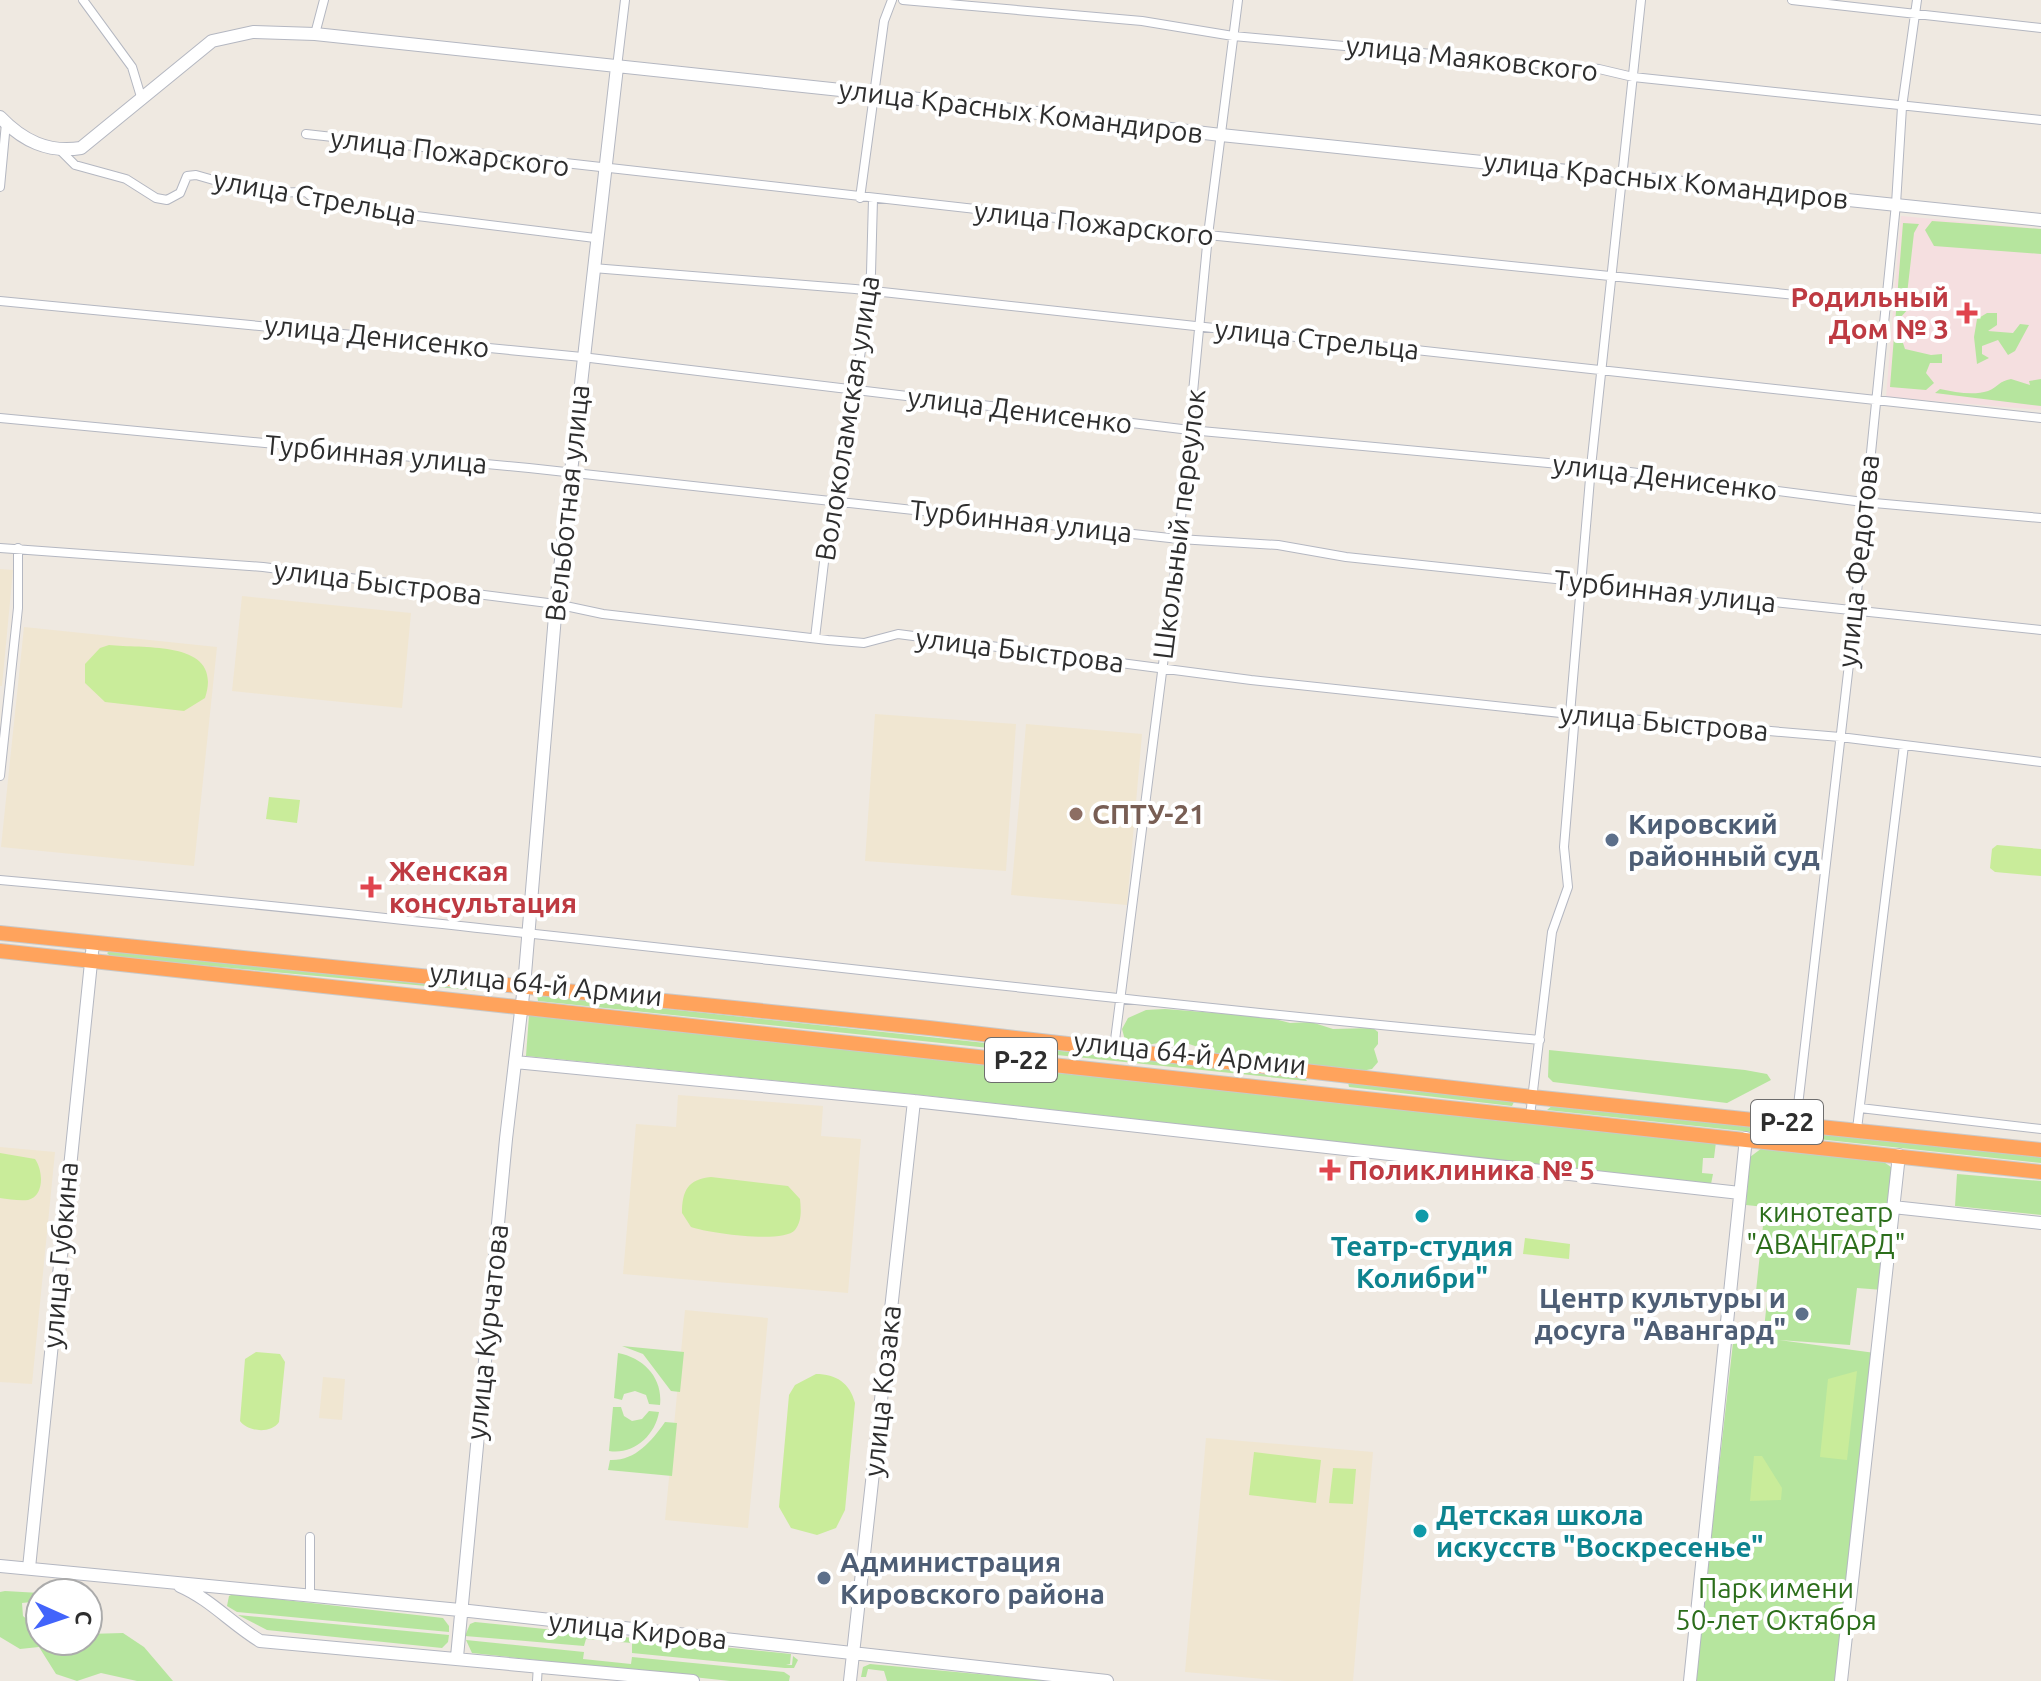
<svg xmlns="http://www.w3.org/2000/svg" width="2041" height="1681" viewBox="0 0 2041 1681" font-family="Ubuntu,sans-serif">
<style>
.education{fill:#f0e6d1}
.medical{fill:#f5dfe0}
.green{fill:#b6e59e}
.pitch{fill:#c9ec9a}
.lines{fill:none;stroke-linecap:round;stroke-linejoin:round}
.street-casing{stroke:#b4b7c1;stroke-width:10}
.secondary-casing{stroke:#b4b7c1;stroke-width:14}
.highway-casing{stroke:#c9c9c9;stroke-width:16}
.street{stroke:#fff;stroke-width:8}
.secondary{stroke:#fff;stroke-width:12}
.highway{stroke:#ffa35c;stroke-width:14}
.health-dot{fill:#e0444e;stroke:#fff;stroke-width:3}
.education-dot{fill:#8d6e63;stroke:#fff;stroke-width:3}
.service-dot{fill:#5c6f8a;stroke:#fff;stroke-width:3}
.culture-dot{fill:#0f9aa8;stroke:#fff;stroke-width:3}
.labels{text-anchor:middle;stroke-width:8;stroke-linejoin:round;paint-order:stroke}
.shield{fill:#fff;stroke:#6d6d6d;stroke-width:2}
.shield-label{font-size:26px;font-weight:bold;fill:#2e2e2e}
.street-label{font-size:28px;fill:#2e2e2e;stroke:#fff}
.health-label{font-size:28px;font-weight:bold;fill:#be3a42;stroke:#fff;text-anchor:start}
.education-label{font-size:28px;font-weight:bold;fill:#785e54;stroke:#fff;text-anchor:start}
.service-label{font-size:28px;font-weight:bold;fill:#4e5e75;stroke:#fff;text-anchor:start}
.park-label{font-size:28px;fill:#2c6e1b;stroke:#fff}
.culture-label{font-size:28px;font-weight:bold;fill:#0d838f;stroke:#fff}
</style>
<rect width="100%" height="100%" fill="#efe9e1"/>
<path class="education" d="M0,569L13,570L2,686H0Z
M242,596L411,613L402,708L232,691Z
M24,627L217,647L194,866L1,847Z
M875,714L1016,724L1006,871L865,861Z
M1026,724L1142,734L1127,905L1011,895Z
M678,1095L823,1106L821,1136L861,1139L848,1293L623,1274L636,1124L676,1127Z
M0,1147L55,1152L32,1384L0,1382Z
M685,1310L768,1318L748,1528L665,1520Z
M323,1377L345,1379L342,1420L319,1418Z
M1206,1438L1373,1452L1353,1681H1286L1185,1672Z"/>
<path class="medical" d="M1901,216L2041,229V410L1886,397Z"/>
<path class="green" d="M1932,221L2041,229V254L1934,246L1925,230Z
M1903,223L1919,224L1914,233L1906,303L1909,308L1900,318L1911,327L1901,337L1905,349L1931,355L1942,354V363H1930L1926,373L1934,383L1926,390L1890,387Z
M1987,313H1997V325L1988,331L2013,333L2020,324L2029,325L2015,351L2008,355L1998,340L1982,346V354L1989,358L1977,364L1974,337L1977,319Z
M2011,379L2030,385L2029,381L2041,379V406L1935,393L1940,389C1955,392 1973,396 1988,391C1998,387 1999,381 2011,379Z
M110,951L502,990L503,993L111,957L107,953Z
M537,995L1304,1077L1307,1081L538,1001Z
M1165,1009L1267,1017L1290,1023L1311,1022L1333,1029L1373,1028L1378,1032V1044L1374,1049L1378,1062L1372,1069L1356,1072L1256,1055L1219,1054L1186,1043L1177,1047L1164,1042L1141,1046L1125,1040L1122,1029L1128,1018L1146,1010Z
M529,1015L1716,1142L1714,1158H1703L1702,1173L1713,1174L1711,1184L930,1096L526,1056Z
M1549,1050L1745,1070L1767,1074L1771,1080L1727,1103L1553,1082L1548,1077Z
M1348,1082L1512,1100L1514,1102L1512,1106L1349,1087Z
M1553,1105L2041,1156V1163L1547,1110Z
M1762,1148L1881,1160L1891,1167L1894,1173L1883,1290L1857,1288L1850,1345L1779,1340L1875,1353L1839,1681H1695L1734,1334L1763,1338L1768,1292L1756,1291L1765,1207L1746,1205L1750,1157Z
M1957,1174L2041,1181V1215L1955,1206Z
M622,1346L684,1352L680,1392L671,1391L643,1354Z
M618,1353C644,1358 663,1378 660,1405L649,1404L646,1395L635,1391L624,1394L622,1400L614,1398Z
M613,1407H621L624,1416L632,1421L642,1419L649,1411L659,1412C655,1436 633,1455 609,1451Z
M665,1422L677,1423L672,1476L608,1470L610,1460C635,1461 651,1442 665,1422Z
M5,1591L40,1593V1601L22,1603L23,1616L40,1630V1641H88V1634L123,1633L144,1647L173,1681H137L101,1673L77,1681L56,1674L39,1647L20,1649L0,1637V1592Z
M233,1594L443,1618L449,1626V1632L237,1612L227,1606L229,1596Z
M238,1615L449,1635L448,1642L442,1648L267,1630Z
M475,1622L791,1654L790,1664L786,1665H792L793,1656L798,1660L794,1668H785L632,1653V1643L586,1639L584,1646L465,1636L470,1624Z
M466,1640L584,1652L583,1659L631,1664L632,1657L784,1672L790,1676L789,1681H730L472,1653Z
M870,1664L1052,1681H887L884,1671L868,1669L866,1677H861L863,1667Z"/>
<path class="pitch" d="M109,645C147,649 224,640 205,698L184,711L105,702L85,683V664L100,648Z
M269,797L300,800L297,823L266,819Z
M1997,845L2041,849V876L1995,872L1990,868L1992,849Z
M0,1153L35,1159C43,1170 45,1196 28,1200C19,1201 8,1199 0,1198Z
M711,1177L788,1186L800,1199C801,1210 802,1221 795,1230C783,1244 708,1233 691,1227L682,1213C682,1191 688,1179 711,1177Z
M1525,1238L1570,1244L1569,1259L1523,1254Z
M256,1352L280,1354L285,1362L279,1422C271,1434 248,1432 240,1421L245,1359Z
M1857,1371L1847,1460L1820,1457L1828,1379Z
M816,1374C836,1374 850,1383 855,1403L845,1510L836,1528L817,1535L791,1528L779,1507L789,1395L795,1385Z
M1254,1452L1321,1460L1316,1503L1249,1495Z
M1754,1456H1762L1782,1488L1781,1500L1750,1501Z
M1333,1468L1356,1469L1353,1504L1329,1503Z"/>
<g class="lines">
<defs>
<path id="street" d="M83,0L132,67L142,100
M903,0L1142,21L1233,36L1599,69L1633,77L2041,120
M1792,0L2041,28
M315,34L324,0
M617,67L625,0
M306,134L1208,235L1884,304
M61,151L75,165L126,179L156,198L167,200L180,193L187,176L196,175L259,193L306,192L320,204L595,238
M0,187L6,123
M860,198L884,21L892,0
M593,268L855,289L2041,418
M0,301L582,357L1190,430L1591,467L1863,502L2041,518
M0,418L529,468L1179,539L1278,545L1346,557L2041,630
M0,548L263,567L556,604L603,614L828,640L864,643L898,634L1251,680L1570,714L1840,737L2041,762
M815,638L824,562L839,501L851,426L871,273L873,199
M0,776L18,608V548
M0,880C514,926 1026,994 1540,1040
M1114,1048L1179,539L1208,235L1238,0
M1860,1108L2041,1129
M1530,1116L1552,932L1568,887L1564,847L1574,726L1570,714L1591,467L1641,0
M1796,1123L1855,612L1896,204L1902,107L1917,0
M1857,1129L1904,745
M310,1596V1537
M537,1681L538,1665"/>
<path id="secondary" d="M0,117C23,141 48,153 81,148L212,41L253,32L315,34L869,93L1221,135L2041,220
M515,1062L914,1101L1740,1193
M1893,1207L2041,1223
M0,1566L460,1610L1107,1681
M29,1568L93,943
M180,1586C210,1599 232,1624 260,1641L693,1681
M457,1657L506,1139L524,986L556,604L617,67
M850,1681L914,1101
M1690,1681L1746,1138
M1841,1681L1899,1155"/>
<path id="highway" d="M0,933L929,1028L1532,1097L2041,1150
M0,951L2041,1172"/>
</defs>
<use href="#street" class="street-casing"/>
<use href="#secondary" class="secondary-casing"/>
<use href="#highway" class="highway-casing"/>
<use href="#street" class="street"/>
<use href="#secondary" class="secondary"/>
<use href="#highway" class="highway"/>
</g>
<g class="health-dot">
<path d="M1963 301h8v8h8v8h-8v8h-8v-8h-8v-8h8z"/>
<path d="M367 875h8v8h8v8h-8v8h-8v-8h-8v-8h8z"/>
<path d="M1326 1158h8v8h8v8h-8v8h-8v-8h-8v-8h8z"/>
</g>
<circle class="education-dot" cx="1076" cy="814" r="8"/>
<g class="service-dot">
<circle cx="1612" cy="840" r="8"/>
<circle cx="1802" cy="1314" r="8"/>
<circle cx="824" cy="1578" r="8"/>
</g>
<g class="culture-dot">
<circle cx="1422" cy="1216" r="8"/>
<circle cx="1420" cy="1531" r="8"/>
</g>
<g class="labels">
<g class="shield">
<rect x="985" y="1038" width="72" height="44" rx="6"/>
<rect x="1751" y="1100" width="72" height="44" rx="6"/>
</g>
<g class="shield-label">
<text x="1021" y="1069">Р-22</text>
<text x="1787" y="1131">Р-22</text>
</g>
<g class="street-label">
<text transform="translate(1472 58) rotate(6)" y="10">улица Маяковского</text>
<text transform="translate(1021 111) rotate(7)" y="10">улица Красных Командиров</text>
<text transform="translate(450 152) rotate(7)" y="10">улица Пожарского</text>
<text transform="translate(1666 180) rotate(6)" y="10">улица Красных Командиров</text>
<text transform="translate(315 197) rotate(10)" y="10">улица Стрельца</text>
<text transform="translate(1094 223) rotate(6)" y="10">улица Пожарского</text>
<text transform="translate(377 336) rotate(6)" y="10">улица Денисенко</text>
<text transform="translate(1317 339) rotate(6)" y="10">улица Стрельца</text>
<text transform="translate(1020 410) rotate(7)" y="10">улица Денисенко</text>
<text transform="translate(847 418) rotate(-81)" y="10">Волоколамская улица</text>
<text transform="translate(376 454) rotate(5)" y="10">Турбинная улица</text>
<text transform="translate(1665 477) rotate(7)" y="10">улица Денисенко</text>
<text transform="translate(567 503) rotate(-84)" y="10">Вельботная улица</text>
<text transform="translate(1021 521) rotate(6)" y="10">Турбинная улица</text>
<text transform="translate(1179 524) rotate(-83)" y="10">Школьный переулок</text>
<text transform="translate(1858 561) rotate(-84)" y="10">улица Федотова</text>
<text transform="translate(378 582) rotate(7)" y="10">улица Быстрова</text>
<text transform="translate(1665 591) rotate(6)" y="10">Турбинная улица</text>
<text transform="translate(1020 650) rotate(7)" y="10">улица Быстрова</text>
<text transform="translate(1664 722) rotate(5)" y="10">улица Быстрова</text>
<text transform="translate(546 984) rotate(6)" y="10">улица 64-й Армии</text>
<text transform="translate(1190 1053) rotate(6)" y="10">улица 64-й Армии</text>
<text transform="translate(60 1255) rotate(-85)" y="10">улица Губкина</text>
<text transform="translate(487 1332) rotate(-84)" y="10">улица Курчатова</text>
<text transform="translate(882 1391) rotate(-84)" y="10">улица Козака</text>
<text transform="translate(638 1630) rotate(6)" y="10">улица Кирова</text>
</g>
<g class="health-label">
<text x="1949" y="307" text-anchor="end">Родильный<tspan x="1949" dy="32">Дом № 3</tspan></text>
<text x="389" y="881">Женская<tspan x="389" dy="32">консультация</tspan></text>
<text x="1348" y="1180">Поликлиника № 5</text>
</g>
<g class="education-label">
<text x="1092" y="824">СПТУ-21</text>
</g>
<g class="service-label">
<text x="1628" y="834">Кировский<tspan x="1628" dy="32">районный суд</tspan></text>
<text x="1786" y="1308" text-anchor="end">Центр культуры и<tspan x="1786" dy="32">досуга "Авангард"</tspan></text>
<text x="840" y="1572">Администрация<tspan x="840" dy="32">Кировского района</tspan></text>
</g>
<g class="park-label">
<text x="1826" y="1222">кинотеатр<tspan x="1826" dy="32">"АВАНГАРД"</tspan></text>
<text x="1776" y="1598">Парк имени<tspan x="1776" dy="32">50-лет Октября</tspan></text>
</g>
<g class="culture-label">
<text x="1422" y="1256">Театр-студия<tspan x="1422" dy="32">Колибри"</tspan></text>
<text x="1436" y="1525" text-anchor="start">Детская школа<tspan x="1436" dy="32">искусств "Воскресенье"</tspan></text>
</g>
</g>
<g transform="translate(64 1617) rotate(93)"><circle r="38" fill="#ffffff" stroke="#ababab" stroke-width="2"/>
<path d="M0-6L14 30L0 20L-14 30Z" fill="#4264fb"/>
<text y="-12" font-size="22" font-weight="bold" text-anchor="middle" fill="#2e2e2e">С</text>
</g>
</svg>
